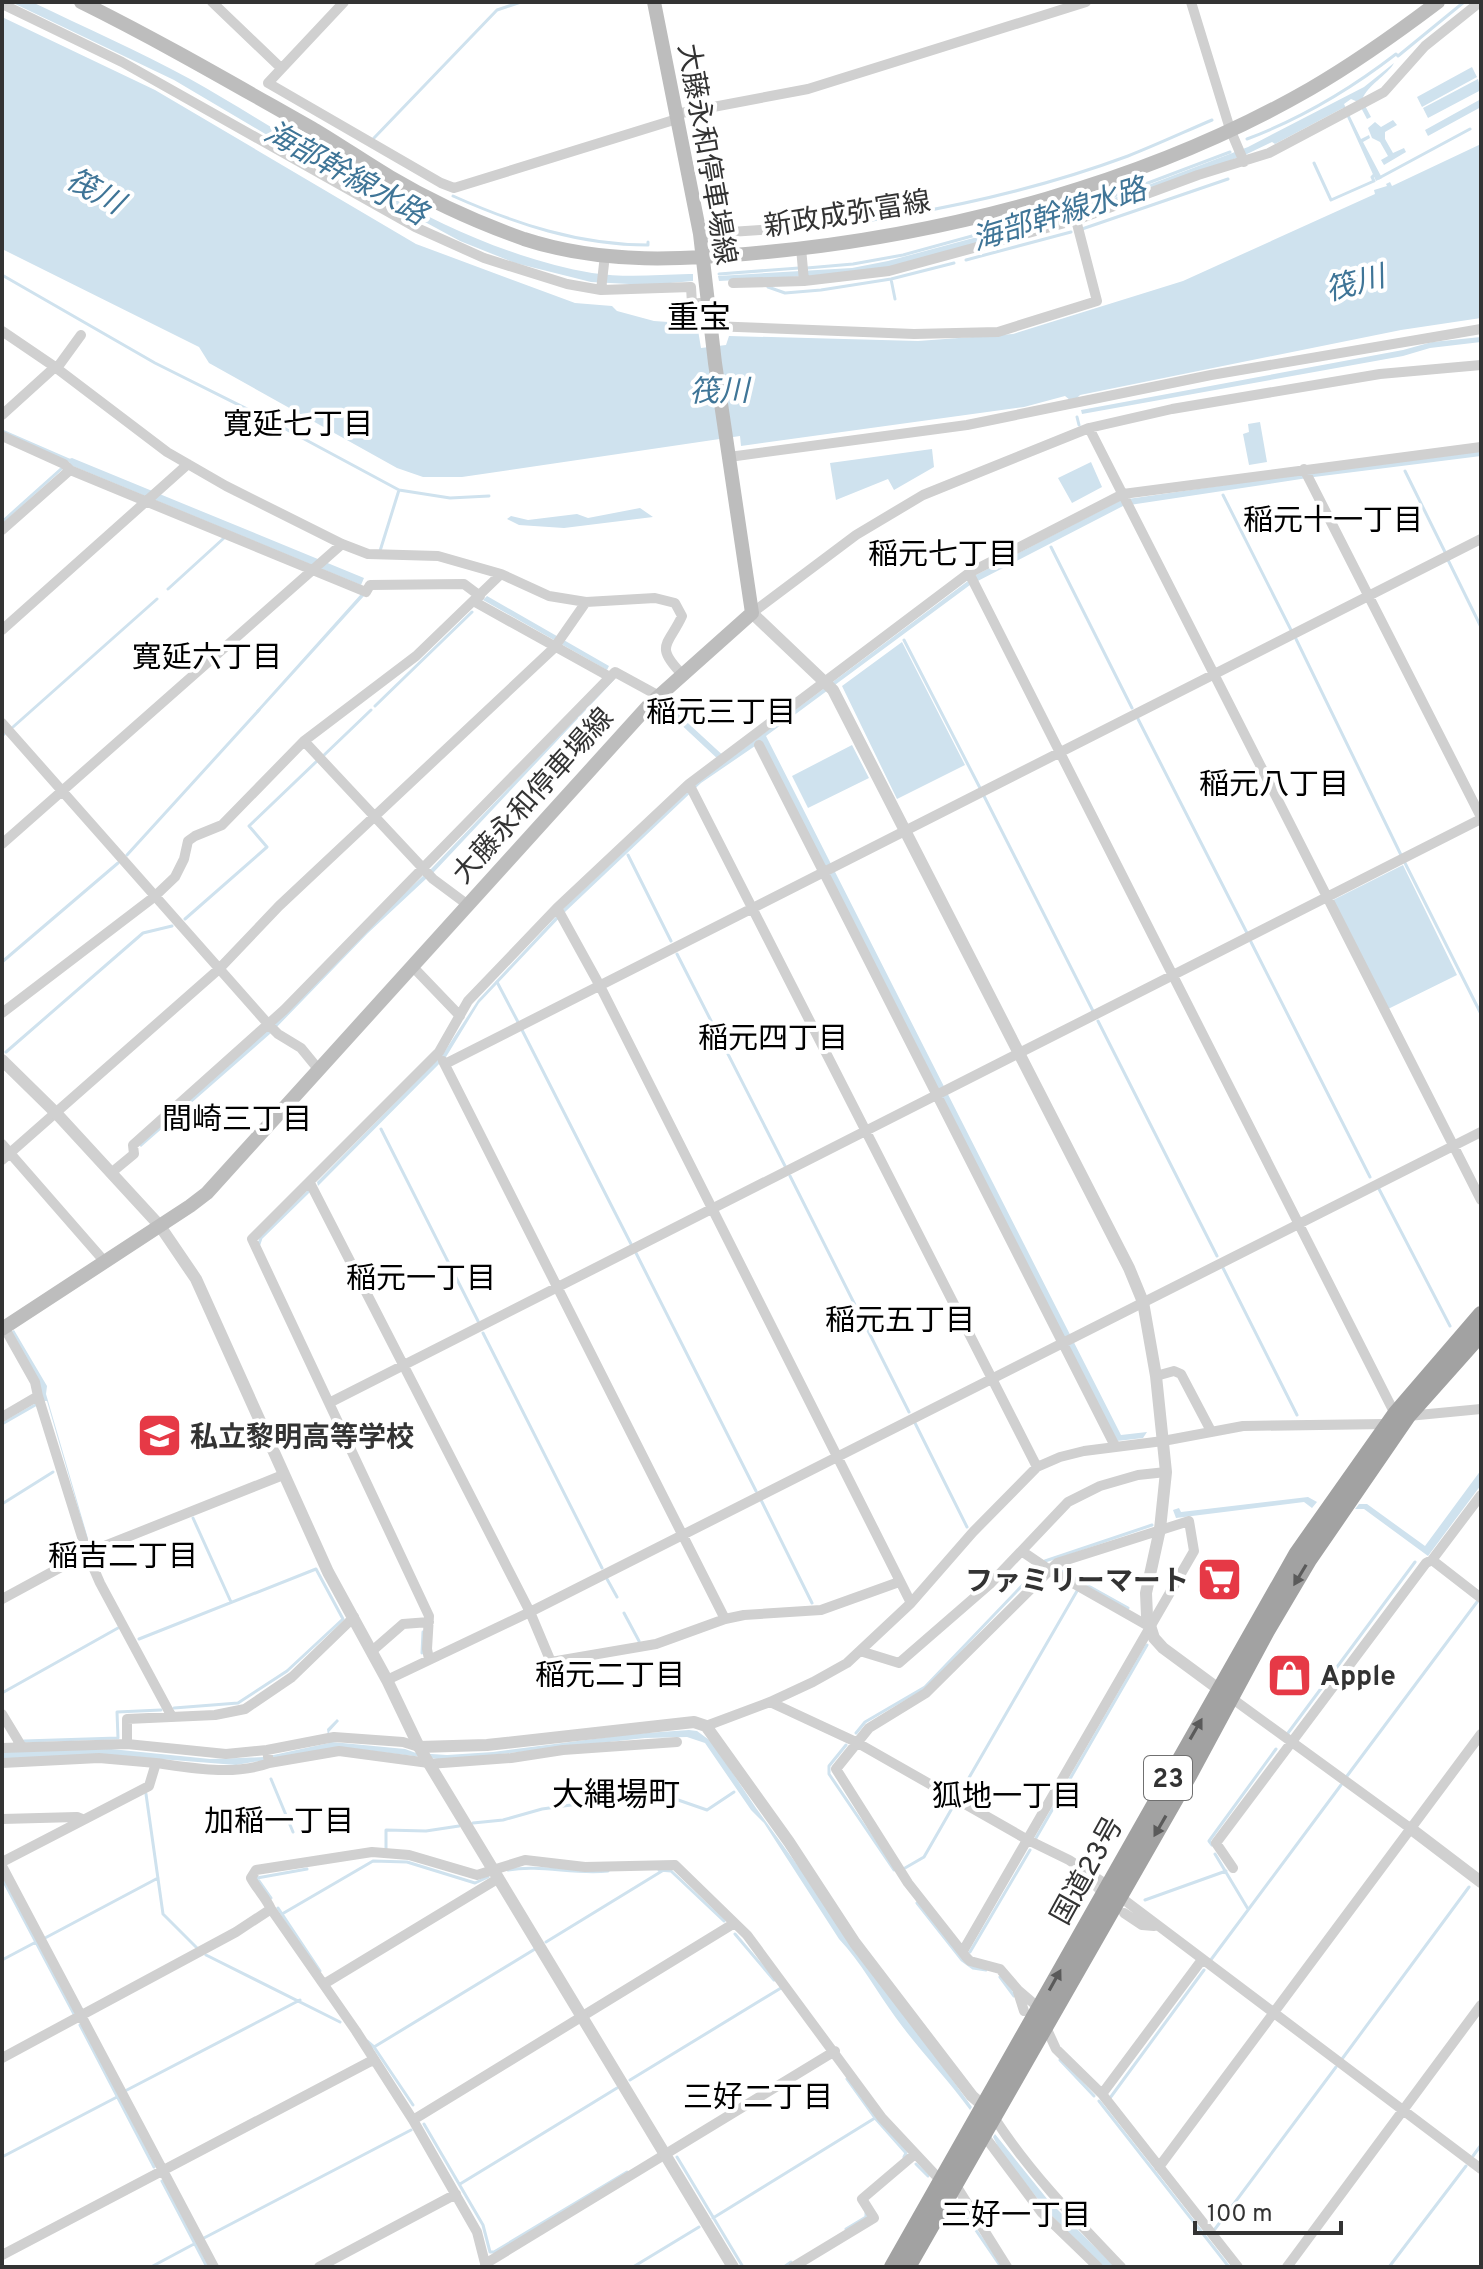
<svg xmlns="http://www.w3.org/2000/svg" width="1483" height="2269" viewBox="0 0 1483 2269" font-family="Overpass,'Noto Sans JP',sans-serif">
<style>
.water{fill:#cfe2ee}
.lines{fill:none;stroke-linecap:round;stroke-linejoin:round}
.stream{stroke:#cfe2ee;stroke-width:3}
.minor-tunnel{stroke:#d6d6d6;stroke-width:10;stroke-dasharray:10 5;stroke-linecap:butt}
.minor{stroke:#d0d0d0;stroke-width:10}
.tertiary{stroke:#d0d0d0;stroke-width:12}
.secondary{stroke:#bdbdbd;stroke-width:14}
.trunk{stroke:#a2a2a2;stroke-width:16}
.oneway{fill:#5a5a5a}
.labels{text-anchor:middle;stroke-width:8;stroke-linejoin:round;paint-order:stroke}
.shield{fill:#fff;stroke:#707070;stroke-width:2}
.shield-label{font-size:26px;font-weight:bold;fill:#333}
.street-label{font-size:28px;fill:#333;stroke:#fff}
.poi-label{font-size:28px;font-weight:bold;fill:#333;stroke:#fff;text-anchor:start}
.water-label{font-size:30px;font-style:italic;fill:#3f7597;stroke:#fff}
.neighbourhood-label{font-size:30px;fill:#000;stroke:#fff}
.quarter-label{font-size:32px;fill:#000;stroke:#fff}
</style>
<rect width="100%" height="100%" fill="#fff"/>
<path class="water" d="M11,2H32C84,27 139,51 190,79C314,149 449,249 592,273C624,278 656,275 689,274H693V281L648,285L591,282L515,263L460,241L294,151L174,80Z
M2,17L155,90L416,244L575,303L612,306L617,311L654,321L697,324L701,348L726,345L729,336L918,341L1013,334L1183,281L1375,194L1374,190L1387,186L1386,184L1390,182L1392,186L1481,144V318L1401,330L1080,395L1076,399L1070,400L1065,396L1024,407L741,446L740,436L462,477H423L397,468L209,363L199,347L2,249Z
M1394,63C1387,76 1368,84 1362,100L1371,117L1367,119L1358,102L1351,99L1344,104L1361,139L1369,135L1370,138L1363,142L1382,178L1376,181L1343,108L1275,144L1272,142L1247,154L1110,206L889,267L809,276L719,281L718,276L852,268L888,261L1096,205L1248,147L1364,87Z
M1472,67L1477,77L1422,107L1417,97Z
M1478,79L1481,90L1428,118L1423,108Z
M1481,99V107L1428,136L1425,130Z
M1393,120L1397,125L1385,132V139L1393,153L1404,148L1406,152L1384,165L1381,160L1388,156L1380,142L1372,138L1368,128L1375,122L1381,127Z
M1481,337V342L1430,348L1403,356L1082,414L1081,410L1403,350L1432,342Z
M1260,422L1267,462L1249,465L1243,434L1249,432L1248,424Z
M932,449L934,467L894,490L888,479L836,500L830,463Z
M1481,451V456L1314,477L1123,506L970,585L766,736L1121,1435L1147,1432L1143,1438L1117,1441L755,746L701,783L565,912L479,1003L446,1057L318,1186L317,1182L443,1054L478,1000L565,907L720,761L660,705L664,701L728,760L976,575L1121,500L1301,474Z
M72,458L364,578L361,585L70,465L69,459Z
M1091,462L1102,487L1072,503L1058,478Z
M640,508L653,517L564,528L519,525L507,519L511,516L528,520L577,514L588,518Z
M361,594L364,596L258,713L256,711Z
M487,596L609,666L607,670L483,600Z
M902,642L965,765L897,799L842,686Z
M615,679L433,873L430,870L611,681Z
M852,745L869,778L808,808L792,776Z
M1403,865L1457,975L1388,1009L1333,900Z
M424,875L427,878L368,933L271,1033L141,1147L138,1144Z
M14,1330L47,1386L46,1394L89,1542H88L47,1401H44L11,1332Z
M1481,1470V1485L1428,1556L1364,1509H1355L1359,1504H1367L1425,1546Z
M1308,1497L1317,1502L1312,1508L1304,1502L1176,1518L1173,1510L1179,1508L1181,1512Z
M337,1719L339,1721L329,1732L332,1742L405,1749L416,1753L447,1755L493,1752L632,1734L689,1730L697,1731L712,1742L756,1808L972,2107L970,2110C947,2078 919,2050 896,2018C877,1992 861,1962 839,1939L764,1823L751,1810L705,1743L687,1737L645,1738L446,1760L340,1747L236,1765L109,1755L2,1759V1752L111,1749L210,1759L240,1758L264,1757L329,1743L327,1729Z
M995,2134L1048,2200L1115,2267H1104L1049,2213L1002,2154L993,2137Z"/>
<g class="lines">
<path class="stream" d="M374,138L497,10L521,2
M1247,139C1300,119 1352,88 1396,54L1398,56L1464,2
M1314,163L1331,200L1374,181L1372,177L1376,173
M1379,178L1470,129
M453,196C516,224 579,245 648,245V242
M1082,229L1228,179
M777,232C896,220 1015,198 1128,156C1156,145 1184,132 1212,120
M966,260L1071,232
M807,268L853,264L903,255L1103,200L1230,152
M719,274L799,268
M2,275L155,363L267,419L399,490L450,498L489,496
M891,279L895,299
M768,287L785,293L821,290L891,279L954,263
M1077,417L1079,425
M2,431L71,461
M1405,471L1445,552
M1223,495L1291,630
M2,522L61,469
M1051,547L1132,708
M380,551L399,490
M1448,560L1481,627
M168,589L224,538
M1296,639L1401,855
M904,640L980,788
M375,706L472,612
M1138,719L1247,933
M13,727L157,599
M2,736L4,734
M322,757L371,710
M984,796L1093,1011
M127,855L259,710
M628,855L671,941
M1405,863L1481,1014
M185,919L267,847L249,826L318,760
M1251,942L1370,1177
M677,954L785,1166
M2,962L118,863
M497,982L518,1022
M1098,1021L1217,1256
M522,1030L631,1244
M6,1052L143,933L172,926
M381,1129L478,1321
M790,1176L909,1412
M1379,1189L1450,1326
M259,1244L261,1238L308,1192
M636,1253L756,1491
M1223,1268L1297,1415
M483,1333L602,1568
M915,1423L967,1527
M2,1424L37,1404
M761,1500L812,1603
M2,1504L53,1472
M193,1518L231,1602
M1045,1561L1152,1525
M1058,1569L1128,1608
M607,1579L617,1597
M624,1613L639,1641
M139,1639L316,1569L343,1619L287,1671L238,1703L174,1708
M422,1653L423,1632
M2,1693L118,1628
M856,1733L865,1722L925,1687L1037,1570
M1288,1733L1415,1562
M24,1741L118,1738L117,1712L161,1710
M846,1745L829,1766V1774L894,1870
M1347,1776L1477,1602
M271,1779L293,1832
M146,1794L163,1914L197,1948
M959,1795L1077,1591
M473,1823L503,1820L542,1809L658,1793L707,1810L734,1792
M1036,1838L1147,1645
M1212,1845L1209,1841L1276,1749
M386,1850V1830L426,1831L459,1826
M1215,1854L1248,1909
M905,1868L924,1857L955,1803
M508,1870C541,1864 574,1875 608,1871
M659,1870L671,1871L724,1921
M2,1878L74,2014
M271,1898L257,1878L307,1869
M1145,1900L1226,1871
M917,1903L962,1960L973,1968L986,1970
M278,1908L320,1971
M282,1914L373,1861L407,1862L475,1883L488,1877
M735,1934L774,1980
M45,1938L158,1878
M546,1942L662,1871
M970,1952L1030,1850
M206,1955L340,2022
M2,1960L36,1942
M1210,1961L1341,1785
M1000,1977L1014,1996
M80,2025L154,2167
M367,2041L374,2047L413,2105
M374,2047L535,1949
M1342,2059L1469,1887
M1060,2060L1094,2096
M847,2079L875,2118L906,2153L904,2157
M630,2080L781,1988
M125,2091L300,2000
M1110,2098L1204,1970
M1099,2101L1229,2267
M424,2124L483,2225L490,2252H494L627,2172
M1473,2156L1481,2145
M2,2157L117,2097
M677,2157L743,2267
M916,2164L928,2176
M162,2181L207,2267
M460,2184L617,2088
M958,2204L1001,2267
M713,2218L875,2118
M846,2229L866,2217V2212
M1215,2229L1336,2067
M204,2238L411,2130
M151,2267L194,2244
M633,2267L699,2227
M784,2267L791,2262
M1389,2267L1466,2166"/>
<path class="minor-tunnel" d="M1095,1885L1108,1898"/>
<path class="minor" d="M212,2L281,68
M344,2L268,83L441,183L454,188L677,119
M1191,2L1230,129L1244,162
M2,4L122,62L415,227L484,258L567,284L601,290L691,287L692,304L708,302
M676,114L808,89L1086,2
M700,234L774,229
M801,248L804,281L889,271L1076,220L1198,175L1269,153L1384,92L1425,46L1480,2
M733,283L804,281
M601,290L605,255
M711,326L914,334L998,332L1097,301L1076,220
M2,331L55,367L167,452L226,486L342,544L368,554L438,556L501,574L549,596L586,602L655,598L675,603L682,616C669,645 653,645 683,675
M57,368L81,335
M2,415L55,367
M1089,428L1481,1200
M2,436L64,464L70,470L366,592L370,585L464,584L480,596
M729,457L967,425L1211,375L1481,329
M1304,469L1481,817
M2,530L70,470
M969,573L1395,1414
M475,602L610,677
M752,613L856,535L923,495L1089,428L1172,409L1380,374L1481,365
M2,630L188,464
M2,723L269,1025L278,1034L301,1048L319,1070
M304,741L433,879L468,905
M759,745L1115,1446
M689,784L1037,1467
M2,844L342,544
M557,908L600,986L911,1603
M413,967L460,1016
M2,1013L154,897L175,877L184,859L188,841L195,836L222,825L304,741L416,656L501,574
M443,1061L725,1619
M445,1064L1481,539
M2,1144L105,1262
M2,1160L219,969L279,906L554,648L586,602
M111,1173L134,1154L133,1145L284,1010L615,672L659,696
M310,1183L530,1612L551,1662L656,1644L725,1619L744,1615L821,1610L899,1582
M4,1327L35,1382L38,1396
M1156,1376L1174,1371L1181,1374L1211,1431
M329,1403L1481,819
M1408,1416L1481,1409
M2,1417L38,1396L87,1553L100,1583L172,1717
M1023,1552L1048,1569L1150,1627
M1432,1560L1481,1598
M2,1599L87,1553L283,1475
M372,1651L403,1624L429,1622
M860,1651L899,1663L990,1584L1068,1502L1100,1486L1138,1475L1166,1472
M429,1659L427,1649L429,1616L252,1239L439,1052L468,1001L557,908L689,784L969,573L1123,494L1481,447
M387,1680L530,1612L1481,1132
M1230,1697L1410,1828
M770,1702L856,1742L1028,1840L1069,1860L1107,1885
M2,1714L22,1747
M706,1726L770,1702L813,1682L847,1663L911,1603L973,1532L1037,1467L1060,1457L1084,1451L1163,1441L1243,1426L1387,1424
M127,1744V1719L215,1715L245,1709L292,1677L354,1617
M2,1748L127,1744L226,1754L267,1750L334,1737L403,1742L419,1747
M2,1763L99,1758L156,1763
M269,1763L339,1751L429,1763
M429,1764L511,1758L563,1750L677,1742
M2,1819L77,1817L82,1819
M2,1862L149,1786L156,1763C192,1768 234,1776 269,1763L267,1750
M2,1866L214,2267
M1233,1868L1216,1843L1426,1563L1432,1560L1481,1495
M1119,1896L1481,2169
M1124,1913L1142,1925L1154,1926
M963,1951L1194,1551L1189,1521L1057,1563L926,1693L869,1728L836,1769L908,1883L967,1958L970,1961L1000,1969L1018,1990L1039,2008
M324,1984L499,1878
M1018,1992L1024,2011
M1045,2025L1056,2049L1102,2094L1238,2267
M2,2058L236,1932L271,1909
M1102,2094L1201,1961
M993,2116C1030,2173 1075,2219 1121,2267
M413,2120L733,1924
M983,2134L1042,2213L1098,2267
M1159,2167L1481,1734
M955,2184L1007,2267
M2,2255L373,2060
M485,2264L835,2051
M319,2267L456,2194
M486,2267L477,2232L413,2120L356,2031L271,1909C266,1898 257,1889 251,1878L256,1870L372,1852L409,1855L477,1875L525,1860L585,1867L675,1865L747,1935L882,2118L941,2181
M793,2267L874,2218L862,2199L915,2154
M1287,2267L1481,2005"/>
<path class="tertiary" d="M752,613L833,690L1129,1268L1143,1302L1156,1376L1166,1472L1160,1529L1146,1593L1147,1616L1154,1638L1163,1648L1224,1693
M2,1060L57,1114L160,1226L196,1279L328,1572L387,1680L419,1747L733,2267
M419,1747L487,1745L694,1722L706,1726L789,1842L855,1943L972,2096L987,2109
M1410,1828L1481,1882"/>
<path class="secondary" d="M81,2C160,41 237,86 315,130C340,145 365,162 390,177C432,202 479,223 524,239C603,265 685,260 767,252C951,234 1148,182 1310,89C1355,63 1397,33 1438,2
M2,1329L190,1206L207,1193L650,704L752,613L715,363L700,234L654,2"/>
<path class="trunk" d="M892,2267L1297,1553L1395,1414L1481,1314
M908,2267L1190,1774L1267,1631L1309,1560L1408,1416L1481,1334"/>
</g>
<defs><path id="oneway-solid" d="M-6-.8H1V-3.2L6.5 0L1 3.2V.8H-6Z" transform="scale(2)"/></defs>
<g class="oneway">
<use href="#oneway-solid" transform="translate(1300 1575) rotate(121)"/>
<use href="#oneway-solid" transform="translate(1196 1729) rotate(-60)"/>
<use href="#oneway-solid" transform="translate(1160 1826) rotate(120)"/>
<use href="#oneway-solid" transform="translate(1055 1980) rotate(-61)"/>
</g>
<defs>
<symbol id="school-square" viewBox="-11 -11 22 22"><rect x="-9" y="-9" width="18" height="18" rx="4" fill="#e63946" stroke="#fff"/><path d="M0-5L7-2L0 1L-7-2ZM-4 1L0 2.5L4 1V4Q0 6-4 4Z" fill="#fff"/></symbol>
<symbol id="supermarket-square" viewBox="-11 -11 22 22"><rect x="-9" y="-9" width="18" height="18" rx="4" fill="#e63946" stroke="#fff"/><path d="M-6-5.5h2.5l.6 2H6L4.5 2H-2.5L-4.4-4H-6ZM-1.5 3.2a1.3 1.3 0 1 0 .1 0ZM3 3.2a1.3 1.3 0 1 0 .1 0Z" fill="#fff"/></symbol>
<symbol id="shop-square" viewBox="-11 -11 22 22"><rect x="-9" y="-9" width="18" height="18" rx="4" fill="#e63946" stroke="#fff"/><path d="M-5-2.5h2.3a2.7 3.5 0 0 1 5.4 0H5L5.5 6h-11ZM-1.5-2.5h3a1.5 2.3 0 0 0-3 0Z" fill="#fff"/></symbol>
</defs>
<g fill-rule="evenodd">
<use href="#school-square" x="134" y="1410" width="51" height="51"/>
<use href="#supermarket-square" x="1194" y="1554" width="51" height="51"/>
<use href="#shop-square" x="1264" y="1650" width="51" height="51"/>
</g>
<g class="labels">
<rect class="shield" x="1144" y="1756" width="48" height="44" rx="6"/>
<g class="shield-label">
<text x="1168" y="1787">23</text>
</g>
<g class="street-label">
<text transform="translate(708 154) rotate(80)" y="10">大藤永和停車場線</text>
<text transform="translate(847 213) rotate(-9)" y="10">新政成弥富線</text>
<text transform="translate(532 795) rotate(-48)" y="10">大藤永和停車場線</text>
<text transform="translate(1086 1870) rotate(-61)" y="10">国道23号</text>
</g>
<g class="poi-label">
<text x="190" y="1446">私立黎明高等学校</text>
<text x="1189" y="1590" text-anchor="end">ファミリーマート</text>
<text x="1320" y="1685">Apple</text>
</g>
<g class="water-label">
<text transform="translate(346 173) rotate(29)" y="10">海部幹線水路</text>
<text transform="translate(95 191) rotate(29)" y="10">筏川</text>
<text transform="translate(1059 214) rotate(-17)" y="10">海部幹線水路</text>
<text transform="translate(1355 283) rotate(-15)" y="10">筏川</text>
<text transform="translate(719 391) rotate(-1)" y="10">筏川</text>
</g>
<g class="neighbourhood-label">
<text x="298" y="434">寛延七丁目</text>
<text x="1333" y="530">稲元十一丁目</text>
<text x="943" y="564">稲元七丁目</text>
<text x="207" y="667">寛延六丁目</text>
<text x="721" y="722">稲元三丁目</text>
<text x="1274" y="794">稲元八丁目</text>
<text x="773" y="1048">稲元四丁目</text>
<text x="237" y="1129">間崎三丁目</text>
<text x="421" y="1288">稲元一丁目</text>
<text x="900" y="1330">稲元五丁目</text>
<text x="123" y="1566">稲吉二丁目</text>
<text x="610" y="1685">稲元二丁目</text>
<text x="1007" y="1806">狐地一丁目</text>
<text x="279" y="1831">加稲一丁目</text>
<text x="758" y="2107">三好二丁目</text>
<text x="1016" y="2225">三好一丁目</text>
</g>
<g class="quarter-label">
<text x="699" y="328">重宝</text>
<text x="616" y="1805">大縄場町</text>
</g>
</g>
<rect width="1483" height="2269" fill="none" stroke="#333333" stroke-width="8"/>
<path d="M1195 2221v12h146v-12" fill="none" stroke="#333333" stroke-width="4"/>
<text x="1207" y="2221" font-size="24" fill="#333333" stroke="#ffffff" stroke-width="6" paint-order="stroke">100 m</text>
</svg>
